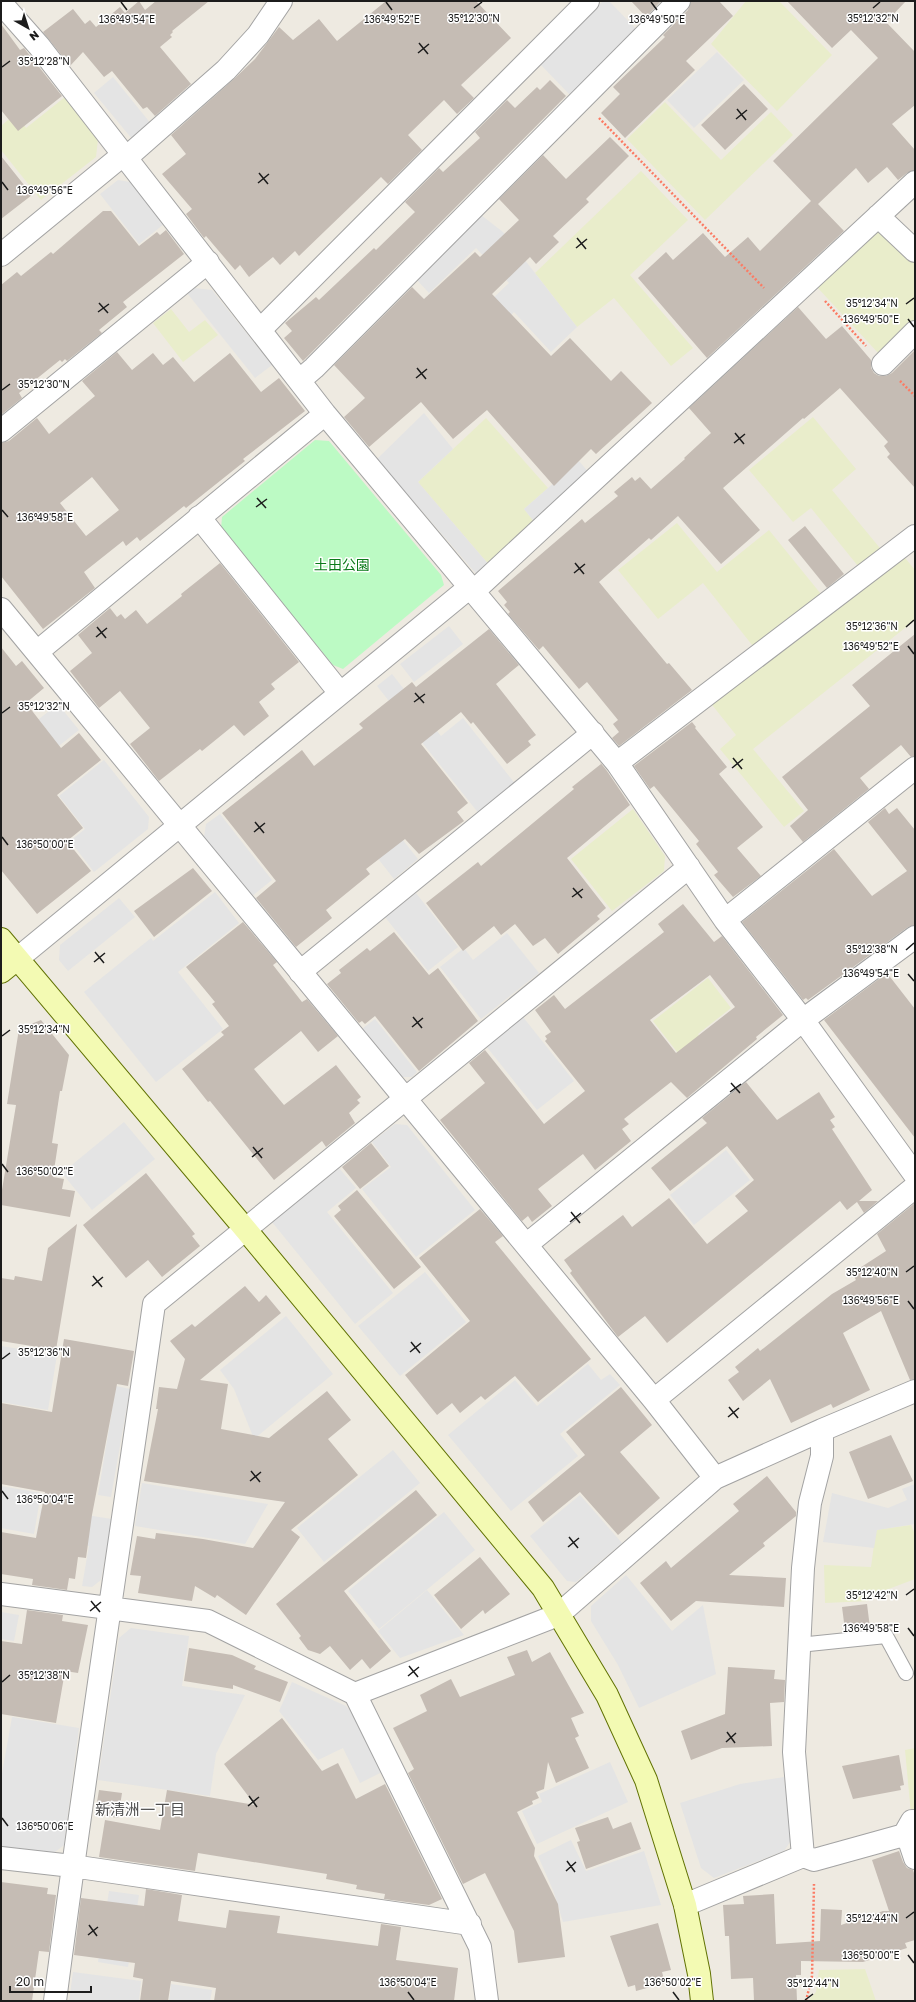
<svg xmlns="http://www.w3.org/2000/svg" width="916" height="2002" viewBox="0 0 916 2002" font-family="'Golos Text','Noto Sans JP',sans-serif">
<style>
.farmland{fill:#e9edcb}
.park{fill:#bcfac4}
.parking{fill:#e4e4e4}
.building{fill:#c5bcb4;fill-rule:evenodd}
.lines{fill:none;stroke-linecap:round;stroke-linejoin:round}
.lane-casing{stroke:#a3a3a3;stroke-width:16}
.street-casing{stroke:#a3a3a3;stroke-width:24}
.secondary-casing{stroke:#617203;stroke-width:24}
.path{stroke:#fb7b64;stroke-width:2.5;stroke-dasharray:2 2;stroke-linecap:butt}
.lane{stroke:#fff;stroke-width:14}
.street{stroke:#fff;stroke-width:22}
.secondary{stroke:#f3fab3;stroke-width:22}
.ticks{fill:none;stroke:#1c1c1c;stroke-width:1.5}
.labels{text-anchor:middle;stroke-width:3;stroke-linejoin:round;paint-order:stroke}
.park-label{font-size:14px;fill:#0a7a18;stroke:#fff}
.neighbourhood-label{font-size:15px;fill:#4f4f4f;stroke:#fff}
.ticks-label{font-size:10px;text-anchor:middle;fill:#1c1c1c;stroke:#fff;stroke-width:3;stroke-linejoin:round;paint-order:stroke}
</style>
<rect width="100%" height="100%" fill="#eeeae1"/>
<path class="farmland" d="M746,1H779L832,55L777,111L711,44Z
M65,97L98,139L96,157L41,200L1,150V126L15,114L26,128Z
M665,102L721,160L771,112L793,135L705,220L627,139Z
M641,171L688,220L630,275L693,348L671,366L614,298L577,327L535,273Z
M877,230L885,232L915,259V320L880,355L816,286Z
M171,309L189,332L205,320L218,335L183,362L153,323Z
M813,417L856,469L832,490L884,553L862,571L811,508L793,522L749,470Z
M486,418L548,488L524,509L536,524L490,566L418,482Z
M677,523L717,572L769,530L825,599L756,650L703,583L658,619L618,570Z
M901,553L915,570V620L753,749L804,811L784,827L720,749L736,735L709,701Z
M633,809L665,856L664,871L612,911L571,859Z
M708,978L731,1008L698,1034L724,1067L702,1084L653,1021Z
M911,1525L915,1534V1579L870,1596L869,1601L825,1603L824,1565L871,1567L876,1530Z
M915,1748V1813L911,1814L905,1750Z
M865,1969L876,2001H810V1998L816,1992L819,1970Z"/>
<path class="park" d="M315,440L329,441L441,575L444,585L343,669L333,665L221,529L222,517Z"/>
<path class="parking" d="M603,1H609L638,31L571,96L539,63Z
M717,52L744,80L694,128L667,100Z
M113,77L152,125L133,140L94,93Z
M118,180L130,182L164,224L139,244L100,194Z
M481,215L503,232L577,327L551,352L514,312L506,320L489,302L509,283L476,248L429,293L416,279Z
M195,288L212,290L272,365L255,378L187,293Z
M424,413L453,449L418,482L490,566L478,576L377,459Z
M579,461L590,474L536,524L524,509Z
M449,626L463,644L414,682L400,664Z
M392,674L441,736L463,718L517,786L480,815L377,686Z
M58,704L79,730L21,776L1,749Z
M104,760L149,817L148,829L94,872L70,841L85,829L59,796Z
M370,799L418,859L394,879L346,818Z
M220,814L272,880L251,897L204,837L206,824Z
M215,892L239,923L178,972L223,1029L156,1082L84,992L151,938L153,941Z
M416,893L458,947L428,971L385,917Z
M119,898L135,917L68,971L59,960L60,945Z
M507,933L539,973L481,1019L440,967L464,948L473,960Z
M523,1017L574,1081L537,1110L486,1046Z
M375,1019L417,1072L412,1077H399L362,1029Z
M124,1122L155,1159L92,1210L62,1173Z
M395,1124L407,1125L475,1210L416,1257L362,1189L391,1167L372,1142Z
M726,1150L750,1180L694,1225L670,1195Z
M339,1168L356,1188L327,1212L393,1293L355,1324L272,1222Z
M425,1272L466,1322L400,1376L358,1326Z
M286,1316L333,1374L254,1439L234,1389L220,1370Z
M1,1346L57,1355L48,1410L1,1402Z
M588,1364L601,1380L610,1374L620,1385L560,1434L578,1456L511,1511L448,1435L515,1380L537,1406Z
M116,1386L130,1389L111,1497L98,1495Z
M393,1450L420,1483L324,1562L297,1528Z
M142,1483L268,1504L245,1544L135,1526Z
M915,1484V1524L877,1530L874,1548L823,1542L832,1493L888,1508L907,1500L902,1489Z
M1,1486L41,1493L34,1534L1,1528Z
M580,1495L622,1543L576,1582L567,1581L530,1536Z
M41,1508L112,1519L101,1580L92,1587L82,1586L89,1546L36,1537Z
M444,1512L475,1550L379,1629L348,1591Z
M626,1575L672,1631L703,1605L716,1674L639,1708L618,1665L591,1621V1606Z
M427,1590L464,1635L400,1658L378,1631Z
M1,1612L19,1615L14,1641L1,1639Z
M131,1628L189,1636L182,1686L245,1695L216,1754L210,1796L98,1780L119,1638Z
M292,1682L346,1706L358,1720L384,1771L360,1783L343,1748L318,1760L279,1711Z
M12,1717L79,1728L64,1845L50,1856L1,1849V1779Z
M610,1762L628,1802L537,1844L522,1811L542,1802L539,1794Z
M784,1777L792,1839L784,1851L714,1878L701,1868L680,1803L740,1784Z
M571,1840L586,1871L644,1851L661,1905L563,1922L553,1890L538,1856Z
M109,1891L139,1895L128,1967L98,1962Z
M73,1972L141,1981L139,2001H69Z
M171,1984L212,1990L210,2001H169Z"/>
<path class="building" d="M139,1L145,10L156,1H209L172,31L173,32L170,35L172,37L160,47L191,84L155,116L147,107L143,109L112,71L104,77L83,52L70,66L43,32L73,9L85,24L90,20L96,27L120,7L125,13Z
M386,1H476L511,38L461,85L474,98L457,114L444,100L408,135L422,150L388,184L381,177L299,256L295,251L280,265L273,257L249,277L240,265L235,270L206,236L204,238L186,214L192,209L162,174L186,154L171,135L235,78L255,59L279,27L293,40L319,19L337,41Z
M631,1H661L646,17Z
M691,1H719L733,16L686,61L695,70L625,138L601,113L620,94L613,87L665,37L663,35L688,10Z
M787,1H906L886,22L915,52V105L892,124L915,150V170L907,173L898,180L887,167L868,183L856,168L818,204L844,231L707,358L638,278L666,252L673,260L703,233L725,257L748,237L760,251L811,201L773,161L878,58L851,30L832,48Z
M1,24L20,50L24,48L62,96L18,131L1,110Z
M550,80L566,96L303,361L284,338L292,331L285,323L316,297L319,300L374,248L376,250L415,212L405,202L439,168L443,172L480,138L475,132L507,100L515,108L537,87L540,90Z
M744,84L768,109L725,150L701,125Z
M610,137L629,156L586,199L589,202L553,236L559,242L536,264L530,257L492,294L551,356L570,338L611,381L621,371L652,403L596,454L591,449L554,486L487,410L453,439L421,402L369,447L344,417L365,398L334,365L412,287L424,299L475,252L480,257L519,220L499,199L543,155L566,179Z
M1,156L32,195L1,219Z
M103,211H111L139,246L157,232L160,235L166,230L184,254L123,302L127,307L99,330L102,333L67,361L65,359L62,362L60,360L19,393L22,398L1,415V285L17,272L21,276L51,252L53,254Z
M798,307L826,339L842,326L871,360V368L874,373L879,376H886L892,373L915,350V488L887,457L890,454L884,446L888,442L840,388L804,419L803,418L723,488L760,530L721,564L678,516L651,540L649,538L599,582L667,664L669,663L692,690L619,746L612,738L619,732L613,724L618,720L587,682L579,689L543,646L539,650L508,614L510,612L504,605L507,602L498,591L582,519L585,523L618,496L614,492L632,477L635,481L640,477L651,489L685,459L684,458L711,433L689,408Z
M117,352L132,370L153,353L163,365L173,357L194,382L230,353L261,392L279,378L305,411L243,459L245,461L186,508L184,506L140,541L137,537L126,546L123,541L84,572L95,588L43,629L1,576V443L9,441L37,418L49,434L95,396L82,381ZM92,477L119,510L86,536L60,503Z
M805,526L844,574L827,588L788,540Z
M220,563L299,662L271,684L275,689L259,702L269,716L244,736L234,725L202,751L200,749L159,781L130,744L150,728L120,691L99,708L70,671L92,653L78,635L110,608L117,617L121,614L125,619L136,610L147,624L182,596L181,594Z
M489,629L519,665L496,684L536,735L528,741L531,745L507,764L473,722L471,724L461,712L421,744L468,803L457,812L464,821L419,854L405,839L366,869L370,874L326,910L332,918L296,947L256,898L276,881L222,813L302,750L314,766L363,728L359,724L412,682L416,687Z
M915,634V756L911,757L901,745L860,778L869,789L803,842L790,826L808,810L782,777L870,706L852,685Z
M1,647L16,666L22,661L44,688L26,703L61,748L79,733L101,760L57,795L83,828L67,841L91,871L37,914L1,870Z
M692,722L696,727L695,728L727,767L719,774L763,827L737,848L761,876L733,897L714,875L718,872L696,844L699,841L654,786L650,789L634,766Z
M600,762L607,771L630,805L567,858L606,908L597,916L600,919L558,954L545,938L533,946L515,924L501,935L494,926L463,951L426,903L478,862L481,866L574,789L572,787L601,764Z
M885,808L889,814L897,808L915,830V925L908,927L808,1000L806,998L803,1000L742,922L834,849L872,896L907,871L868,822Z
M193,868L212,891L154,937L134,911Z
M683,904L714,942L722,936L783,1015L756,1037L757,1039L687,1098L671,1082L624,1119L629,1124L622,1129L631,1141L595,1170L583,1154L538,1189L552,1206L532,1222L528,1216L522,1221L440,1120L485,1083L469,1063L485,1050L544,1124L585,1091L545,1041L547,1039L545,1036L551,1032L535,1010L554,995L565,1009L664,932L658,924ZM710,975L735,1007L676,1053L650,1020Z
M243,922L277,962L273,965L302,1002L307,999L338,1036L318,1052L301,1031L254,1069L284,1105L336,1065L361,1097L357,1100L360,1103L349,1113L355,1123L326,1147L322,1141L274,1180L210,1101L208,1102L182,1069L224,1035L221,1032L229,1026L212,1004L215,1002L186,967Z
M394,932L429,975L438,968L478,1021L419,1071L375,1016L365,1024L362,1021L359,1023L327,984L341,973L339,970L367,948L370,951Z
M887,973L915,1009V1138L824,1020Z
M41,1020L69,1055L62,1091H60L52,1143L58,1144L53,1177L64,1179L62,1189L75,1191L70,1217L1,1205V1196L16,1105L7,1104L19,1029Z
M746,1082L777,1120L819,1092L835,1117L830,1120L835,1127L832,1129L872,1190L859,1201H878L864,1213L857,1202L847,1210L840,1201L667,1343L645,1316L618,1337L570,1273L572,1271L564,1260L623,1215L632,1227L669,1198L707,1244L748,1211L735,1196L754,1180L727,1146L670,1191L651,1168L707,1123L702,1118Z
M371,1143L389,1166L360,1189L342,1167Z
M146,1173L195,1234L192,1236L200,1246L162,1277L148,1260L126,1278L83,1225Z
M357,1190L421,1267L394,1289L334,1216L341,1210L338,1206Z
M915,1203V1379L910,1380L881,1311L843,1333L870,1390L833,1408L831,1404L791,1423L770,1379L743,1401L728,1380L739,1372L735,1367L758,1348L760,1351L832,1294L856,1280L852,1273L886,1251L877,1234Z
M480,1209L503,1236L495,1242L591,1359L538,1402L515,1376L485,1400L481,1396L460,1413L452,1403L437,1415L405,1375L470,1321L419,1258Z
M77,1224L56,1350L1,1341V1278L14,1280L15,1276L42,1281L48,1248Z
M245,1286L259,1302L266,1295L281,1313L200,1380L228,1384L221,1429L269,1438L327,1391L351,1420L328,1439L358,1475L291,1530L300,1537L246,1615L217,1595L215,1598L195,1586L192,1601L138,1593L141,1576L130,1575L137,1536L155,1539L156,1533L203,1539L253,1548L285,1502L144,1481L158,1409H156L159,1387L177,1389L185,1359L170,1341L192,1324L195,1327Z
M64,1339L134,1351L128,1386L117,1384L92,1515L86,1558L78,1557L75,1579L69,1578L67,1590L32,1585L33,1579L1,1574V1532L36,1538L45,1492L1,1484V1403L52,1412Z
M621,1387L652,1425L620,1452L660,1498L618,1535L580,1492L543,1522L528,1502L585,1455L566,1432Z
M891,1435L913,1481L868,1499L849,1452Z
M767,1476L796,1512V1516L763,1543L765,1546L729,1575L786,1578L784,1607L696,1601L671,1621L640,1583L666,1561L671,1568L739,1511L733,1504Z
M416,1490L437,1515L344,1591L391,1651L370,1669L362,1659L350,1670L330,1646L320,1654L308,1650L299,1638L301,1636L276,1604Z
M480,1557L510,1594L485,1614L483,1610L461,1629L434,1595Z
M867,1604L870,1628L845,1630L842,1607Z
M27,1610L63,1615L62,1621L88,1625L78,1673L65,1671L56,1723L1,1714V1641L22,1644Z
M189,1648L232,1655L256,1666L254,1669L288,1682L280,1702L233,1685V1689L184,1681Z
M527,1650L532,1662L550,1652L584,1713L571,1718L579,1736L575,1738L589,1768L556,1783L548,1762L544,1789L536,1792L539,1798L532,1801L533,1804L517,1812L535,1848L534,1856L558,1904L565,1957L518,1963L514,1931L485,1873L463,1884L408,1773L414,1769L393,1728L427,1711L420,1695L451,1679L460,1697L515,1675L507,1657Z
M728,1667L775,1670L774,1679L785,1680L784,1702L770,1703L772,1746L722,1748L691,1760L681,1731L725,1714Z
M282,1718L322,1771L338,1763L356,1799L385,1784L442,1899L429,1905L384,1899L385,1894L356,1889L357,1885L326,1879L327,1874L198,1853L195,1871L99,1857L105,1820L160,1830L167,1790L255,1805L224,1764Z
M899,1755L904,1785L900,1786L901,1790L853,1799L842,1766Z
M99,1790L122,1793L118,1818L95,1814Z
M608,1817L613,1829L631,1822L641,1849L586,1869L577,1842L580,1841L575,1828Z
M899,1851L903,1862L907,1868L913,1870L915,1876V1940L905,1943L907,1948L863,1962L801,1961V1975H796L797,2001H754L753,1978L731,1979L729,1936H725L723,1905L744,1904L743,1896L774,1894L776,1944L820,1941L821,1909L842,1910L841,1925L883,1911H889L872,1860Z
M1,1882L48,1888L47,1894L56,1895L49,1952L39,1951L32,2001H1Z
M146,1889L182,1895L178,1921L226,1928L229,1910L280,1916L277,1933L378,1946L381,1924L401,1927L396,1960L458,1968L454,2001H214L216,1988L171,1981L168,2001H140L143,1979L133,1977L135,1963L74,1955L81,1898L144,1906Z
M658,1923L671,1970L662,1972L665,1983L636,1991L635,1985L628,1987L610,1936Z"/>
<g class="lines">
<defs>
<path id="lane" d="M799,1645L886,1636L906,1673"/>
<path id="street" d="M1,3L39,46L325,414L617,763L725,920L803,1020L915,1175
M126,158L226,70L258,35L281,1
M878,216L915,251
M1,255L124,154
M261,329L588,1
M883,364L915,332
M300,380L314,368L679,1
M1,431L208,262
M199,517L340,693
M474,591L915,182
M1,609L654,1400L715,1478
M37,652L325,414
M617,763L915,536
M725,920L915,768
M17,959L470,587
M300,972L593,733
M526,1245L803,1020L915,937
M654,1400L915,1187
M1,1594L208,1621L355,1694L480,1947L487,2001
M355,1694L558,1615L715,1478L822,1430L915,1391
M904,1835L910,1843L915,1858
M803,1856L814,1860L904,1835L912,1821H915
M1,1858L72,1866L470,1924
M685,1905L803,1856L794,1752L803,1568L810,1503L822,1456V1430
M55,2001C85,1768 121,1536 154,1304L689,867"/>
<path id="secondary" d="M1,939L246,1230L543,1588L607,1695L646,1780L685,1905L699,1974L702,2001
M1,972L17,959"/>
</defs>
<use href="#lane" class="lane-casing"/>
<use href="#street" class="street-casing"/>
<use href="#secondary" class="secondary-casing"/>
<path class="path" d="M599,118L764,288
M825,301L866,346
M900,381L915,396
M806,2001L812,1976L814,1884"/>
<use href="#lane" class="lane"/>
<use href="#street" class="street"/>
<use href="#secondary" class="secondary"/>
</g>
<path class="ticks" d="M121,2L127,10M386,2L392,10M651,2L657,10M474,8L482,2M873,8L880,2M419,43L428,54M418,53L429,44M2,67L10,61M737,109L746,120M736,119L747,110M259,173L268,184M2,182L8,190M258,183L269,174M577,238L586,249M576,248L587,239M99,303L108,313M906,304L914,298M98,312L109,304M908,319L914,327M417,368L426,379M416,378L427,369M2,390L10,384M735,433L744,444M734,443L745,434M257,498L266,508M256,507L267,499M2,510L8,517M575,563L584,574M574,573L585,564M97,627L106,638M906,627L914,620M96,637L107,628M908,646L914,654M415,693L424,703M414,702L425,694M2,713L10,707M733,758L742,769M732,768L743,759M255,822L264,833M254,832L265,823M2,837L8,845M573,888L582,898M572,897L583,889M906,950L914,943M95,952L104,963M94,962L105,953M908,974L914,981M413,1017L422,1028M412,1027L423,1018M2,1036L10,1030M731,1083L740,1093M730,1092L741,1084M253,1147L262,1158M252,1157L263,1148M2,1164L8,1172M571,1212L580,1223M570,1222L581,1213M906,1272L914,1266M93,1276L102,1287M92,1286L103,1277M908,1301L914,1309M411,1342L420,1353M410,1352L421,1343M2,1359L10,1353M729,1407L738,1418M728,1417L739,1408M251,1471L260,1482M250,1481L261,1472M2,1491L8,1499M569,1537L578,1548M568,1547L579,1538M906,1595L914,1589M91,1601L100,1612M90,1611L101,1602M908,1628L914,1636M409,1666L418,1677M408,1676L419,1667M2,1682L10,1675M727,1732L735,1743M726,1742L736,1733M249,1796L257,1807M248,1806L259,1797M2,1818L8,1826M567,1861L575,1872M566,1871L576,1862M906,1918L914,1912M89,1925L97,1936M88,1935L98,1927M908,1955L914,1963M408,1992L414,2000M673,1992L679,2000M805,2000L813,1994"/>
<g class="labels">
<g class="park-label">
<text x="342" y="570">土田公園</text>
</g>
<g class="neighbourhood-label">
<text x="140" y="1815">新清洲一丁目</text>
</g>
</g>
<g class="ticks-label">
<text x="474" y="22">35°12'30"N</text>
<text x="873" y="22">35°12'32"N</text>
<text x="657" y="23">136°49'50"E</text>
<text x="127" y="23">136°49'54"E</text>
<text x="392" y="23">136°49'52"E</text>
<text x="44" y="65">35°12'28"N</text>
<text x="45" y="194">136°49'56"E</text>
<text x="872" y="307">35°12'34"N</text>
<text x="871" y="323">136°49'50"E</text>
<text x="44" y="388">35°12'30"N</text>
<text x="45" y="521">136°49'58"E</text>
<text x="872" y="630">35°12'36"N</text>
<text x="871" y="650">136°49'52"E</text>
<text x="44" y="710">35°12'32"N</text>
<text x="45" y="848">136°50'00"E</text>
<text x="872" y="953">35°12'38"N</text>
<text x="871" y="977">136°49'54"E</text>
<text x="44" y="1033">35°12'34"N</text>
<text x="45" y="1175">136°50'02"E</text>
<text x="872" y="1276">35°12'40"N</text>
<text x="871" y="1304">136°49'56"E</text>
<text x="44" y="1356">35°12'36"N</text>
<text x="45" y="1503">136°50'04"E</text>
<text x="872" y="1599">35°12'42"N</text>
<text x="871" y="1632">136°49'58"E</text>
<text x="44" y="1679">35°12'38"N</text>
<text x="45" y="1830">136°50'06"E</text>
<text x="872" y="1922">35°12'44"N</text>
<text x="871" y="1959">136°50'00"E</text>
<text x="408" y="1986">136°50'04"E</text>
<text x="673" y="1986">136°50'02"E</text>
<text x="813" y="1987">35°12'44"N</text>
</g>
<rect width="916" height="2002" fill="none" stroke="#1c1c1c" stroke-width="4"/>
<g transform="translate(28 28) rotate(141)" stroke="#ffffff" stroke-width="3" paint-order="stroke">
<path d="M0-3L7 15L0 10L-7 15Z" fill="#1c1c1c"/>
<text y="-6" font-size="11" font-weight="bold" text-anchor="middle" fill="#1c1c1c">N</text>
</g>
<path d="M10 1986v6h81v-6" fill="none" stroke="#1c1c1c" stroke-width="2"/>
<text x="16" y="1986" font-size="12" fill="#1c1c1c" stroke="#ffffff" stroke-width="3" paint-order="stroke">20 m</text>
</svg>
